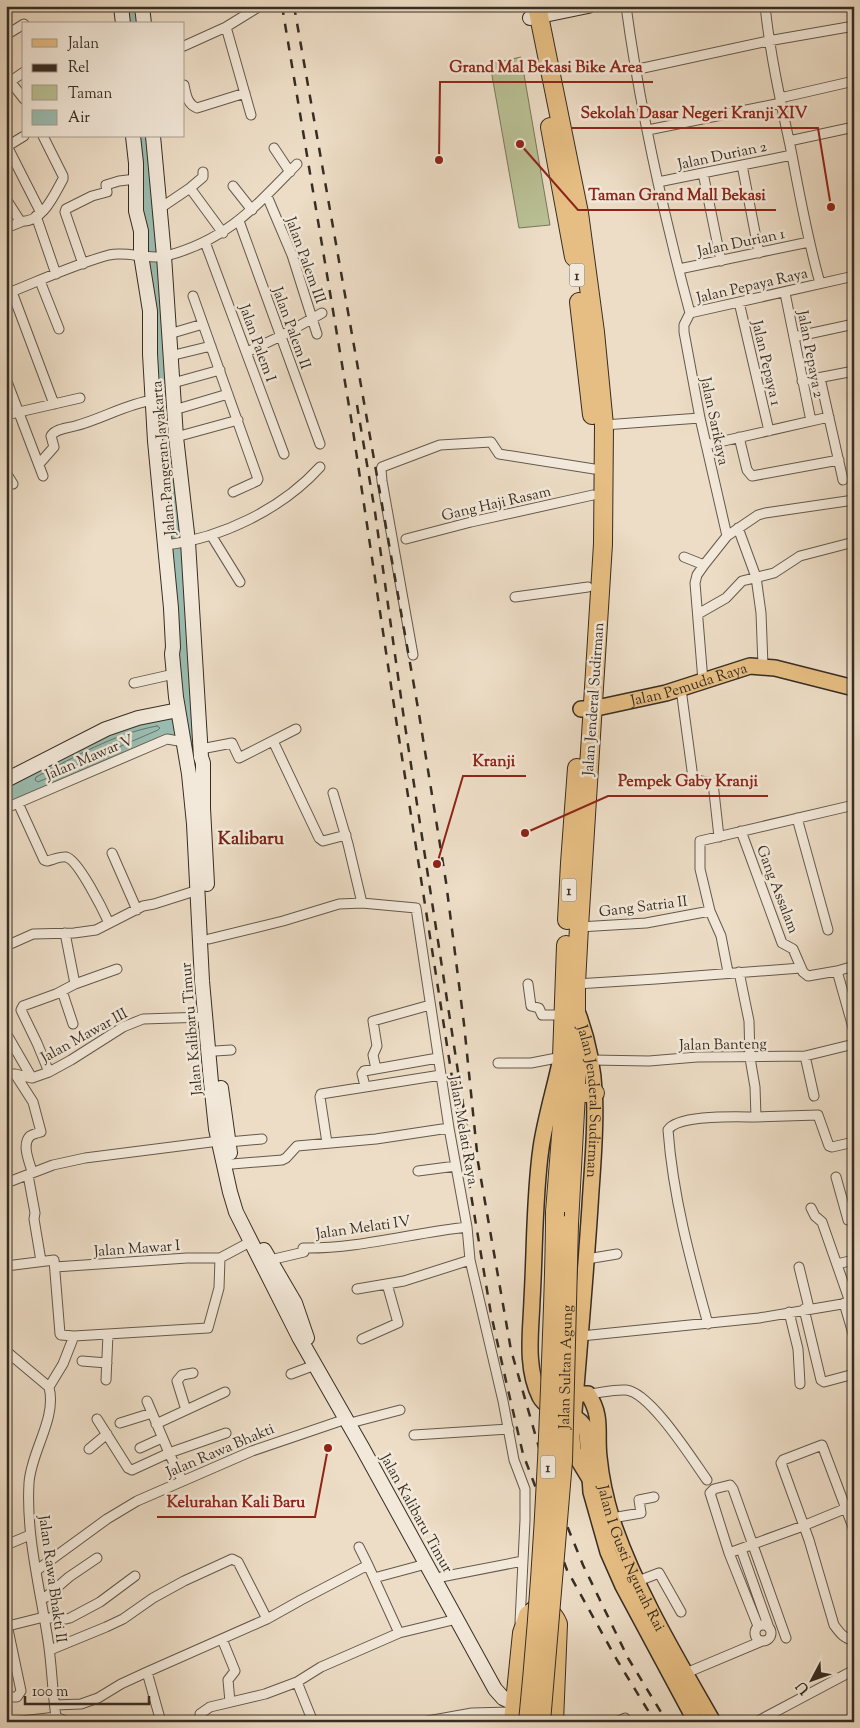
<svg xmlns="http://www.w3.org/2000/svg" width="860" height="1728" viewBox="0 0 860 1728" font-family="'Sorts Mill Goudy',serif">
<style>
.green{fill:#b9c094;stroke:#78765c}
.water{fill:#9abcb0;stroke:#728378}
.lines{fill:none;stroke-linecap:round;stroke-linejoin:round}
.shore{stroke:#68746a;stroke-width:1}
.street-casing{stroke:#64594c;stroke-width:11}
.secondary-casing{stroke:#372d23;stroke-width:16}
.primary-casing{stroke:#372d23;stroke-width:18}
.highway-casing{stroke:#372d23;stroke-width:20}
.street{stroke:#f3e9da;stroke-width:9}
.secondary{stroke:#f3e9da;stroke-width:14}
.primary{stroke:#e6be83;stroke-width:15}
.highway{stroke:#e6be83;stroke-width:18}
.rail{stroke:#372d23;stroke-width:2.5;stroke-dasharray:9 9;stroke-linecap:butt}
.highway-bridge-casing{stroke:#372d23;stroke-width:20;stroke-linecap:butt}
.highway-bridge{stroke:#e6be83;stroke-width:18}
.labels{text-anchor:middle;stroke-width:5;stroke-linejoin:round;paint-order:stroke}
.shield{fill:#f3e9da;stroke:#6f655a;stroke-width:1}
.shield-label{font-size:14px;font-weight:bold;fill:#372d23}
.street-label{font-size:15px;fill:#372d23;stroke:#f3e9da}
.quarter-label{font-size:18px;font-weight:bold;fill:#7a1f14;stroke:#f3e9da}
.leader{fill:none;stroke:#8f2418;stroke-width:2}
.callout-dot{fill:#8f2418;stroke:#f3e9da;stroke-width:2}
.callout-label{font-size:16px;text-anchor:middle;font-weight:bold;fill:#8f2418;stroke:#f3e9da;stroke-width:5;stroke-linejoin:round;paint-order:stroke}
</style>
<rect width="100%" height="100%" fill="#edddc6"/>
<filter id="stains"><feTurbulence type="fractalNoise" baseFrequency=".004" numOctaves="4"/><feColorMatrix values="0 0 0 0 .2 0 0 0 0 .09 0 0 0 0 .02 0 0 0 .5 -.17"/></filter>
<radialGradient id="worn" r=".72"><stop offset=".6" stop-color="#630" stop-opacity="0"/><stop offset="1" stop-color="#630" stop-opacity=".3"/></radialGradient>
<path class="green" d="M521,57L550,225L519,228L490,64Z"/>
<path class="water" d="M121,6H142L144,24H123Z
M133,136H153L200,741L184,742L167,739L6,808V780L66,749L178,710Z"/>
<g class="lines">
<path class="shore" d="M157,726L160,728L158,730L38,782L35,780L36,777C75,757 113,734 157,726Z"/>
<defs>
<path id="street" d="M626,6C640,110 663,212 690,313
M765,6C770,53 780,99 790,145C799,191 807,238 820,283
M226,27L251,115
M6,35L24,24
M184,46L226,27L260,6
M634,70L768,41L854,26
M6,76L24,99
M11,81L24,72
M184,85C186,94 187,104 197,108L245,93
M780,98L854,81
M648,130L781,103
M789,141L854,127
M7,146L41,213
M6,147L24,136
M274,148L290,172
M742,165L759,253
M703,173L721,261
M658,182L792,155
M233,186L252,210
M190,188L223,233
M267,196L292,255L317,334
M6,199L20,221C42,224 54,195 63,179V176L43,136
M159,209L190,188L203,177V172
M36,216L56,274
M239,221L320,444
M6,228L21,222
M205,242L284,454
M83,264L65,212L66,209L92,196L107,192L106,185L119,181L136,179
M679,269L809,242
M40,281L59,329
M12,292L54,404
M785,293L811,421
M6,294C39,281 75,264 109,255C128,251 147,260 166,256C227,240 255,207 297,164
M193,296L258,479L257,481L233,492
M739,302L769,431
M690,313L684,325V332L700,418L727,536
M690,313L854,276
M169,334L203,324
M794,337L854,324
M247,352L281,336L322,313
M170,356L211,346
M820,378L843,480
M6,379L43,476
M802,381L854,371
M173,383L220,370
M174,410L228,394
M6,415L80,398
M604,425L700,418
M176,437L238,420
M739,437L747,470L752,476L839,460
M706,445L829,417
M39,464L54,447L51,436C55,429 67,428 75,426C102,419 126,404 153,400
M6,473L13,484
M738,528L756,577L761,613L763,666
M211,535L240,582
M406,539L471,522L593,495
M166,545C222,538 282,509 320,467
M684,557L704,565
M515,597L588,587
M698,614L726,598L742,581L774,573L800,556L854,542
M413,655L382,481L381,470L382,467L440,445L491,442L499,454L594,469
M703,681L695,583L697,575L704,565L727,536L758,515L765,513L854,500
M134,683L174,674
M681,689L693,778L695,780L713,783L719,837
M273,741L319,838L323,841L346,835
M201,749L232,743L239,758L296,729
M333,793L348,844L362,903
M18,803L44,860L47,861C52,860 61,856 66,857C78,859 104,912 109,923
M6,808L167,739L184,742
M797,818L828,930
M741,831L782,943L793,949L803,972L808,976L837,971L854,1031
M112,853L137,910
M579,927L646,923L710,911
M209,939L283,921L339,904L362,903L416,908L449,1128L467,1227L470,1260L503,1401L514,1460L525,1489V1520L520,1622
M6,946L33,934L74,933L96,930L143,906L154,904L198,890
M837,971L854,966
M728,972L721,936L710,911L700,869V841L854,805
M75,984L117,969
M528,984L531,1006L539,1008L542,1015H562
M576,984L656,979L801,968
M62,991L73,1024
M6,1033L32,1078
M215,1051L231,1050
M805,1056L814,1096
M592,1060L649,1061L697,1057L805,1056L854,1044
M498,1063H531L562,1057
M376,1069L373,1055L377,1046L373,1021L430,1005
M49,1072L37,1043L21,1010L23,1006L56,994L75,984L65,933
M6,1074H15L32,1078L49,1072L71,1060L123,1027L143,1019L206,1017
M15,1074L33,1102L41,1132C37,1133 33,1134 30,1136C21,1145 30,1163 32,1172
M365,1086L362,1074L364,1071L438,1058
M756,1117L818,1115L829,1146L832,1147L854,1142
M228,1142L262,1139
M327,1143L320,1097L321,1094L441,1075
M232,1164L282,1160L286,1158L297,1146L376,1139L449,1128
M418,1171L456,1166
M28,1175L35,1213L34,1219L41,1261
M836,1177L848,1220H854
M6,1183L53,1165L85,1158L219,1141
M811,1208L815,1216L822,1222L850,1302
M587,1259L617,1254
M270,1260L304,1252L303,1248C358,1249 412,1233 467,1227
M837,1264L854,1260
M6,1266L54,1260L60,1334L61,1335L74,1336
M55,1267L187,1258H220
M799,1267L809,1308
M357,1289L404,1281L470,1260
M844,1303L854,1337
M804,1309L821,1380L824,1382L854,1374
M789,1312L798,1349L800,1384
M708,1324C690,1259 673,1197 668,1130C678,1114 738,1117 756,1117L755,1087L750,1058L749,1021L739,972
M581,1336L759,1318L854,1302
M362,1339L398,1323L387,1284
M6,1351L49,1387
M82,1361L107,1363
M291,1374L315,1365
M106,1380L108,1334
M49,1387C57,1419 31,1451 29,1483C26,1533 39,1585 47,1634C52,1662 52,1690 56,1717
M49,1387L63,1364L74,1336L208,1328L219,1288L220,1258L250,1242
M588,1394C600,1393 614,1389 626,1390C650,1392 692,1459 707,1480
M147,1401L169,1453L182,1480
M186,1410L177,1381L182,1375L193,1373
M97,1419L128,1468L132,1470L169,1453L226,1433
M354,1422L400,1410
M120,1423L152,1413
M156,1424L225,1392
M414,1435L509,1429
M140,1448L162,1438
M89,1449L107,1434
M612,1518L641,1513L639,1500L654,1497
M854,1530L822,1445L783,1460L781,1463L809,1540L834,1625C840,1633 844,1639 854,1640
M6,1545L30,1535
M359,1547L368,1565
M741,1549L769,1628
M729,1553L803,1526L854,1505
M37,1570L107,1519L137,1501L252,1451L346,1419
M441,1577L523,1561
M374,1578L426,1564
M633,1583L659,1573L681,1612
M42,1599L46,1597L69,1577L97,1558
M45,1619L59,1616L66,1619L70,1618L100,1602L135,1576
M6,1620L21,1691L17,1697H6
M755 1633a8 8 0 1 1 16 0a8 8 0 1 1-16 0Z
M8,1626L44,1617
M758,1626L729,1553L710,1493L714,1489L730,1485L733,1489L786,1638
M222,1639L235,1671L228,1680L230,1702
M50,1650L106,1627L123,1619L153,1598L184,1581L232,1559L238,1562L267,1619
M147,1672L161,1722
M686,1673L762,1641
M297,1682L313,1722
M55,1705L81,1704L98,1698L121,1684L147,1672L267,1619L301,1600L368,1565L399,1633
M13,1722L56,1717L68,1722
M202,1722L200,1714L210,1707L265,1694L297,1682L321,1667L399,1633L457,1619
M422,1722L472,1713L514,1712
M616,1722L625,1718
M756,1722L854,1670"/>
<path id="secondary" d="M121,6L123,24
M142,6L144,24
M530,18L588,6
M133,136L136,163V211L141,231V255L150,311V354L155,441L171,608L173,647L172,654L176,697L189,774L194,824L202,981L211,1082L216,1129L230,1192L236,1212L299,1337L363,1449L495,1689L503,1698L515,1704
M153,136L164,256L176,437L188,542L201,757L203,763V808L207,884
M6,780L106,729L138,718L178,710
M221,1088L230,1153
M264,1250L295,1303L307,1338"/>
<g id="primary">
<path id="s1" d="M581,709H592L666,693L750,666L775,668L854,688"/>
<path id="s2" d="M578,1014C603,1080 594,1138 590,1206C585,1283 578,1360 572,1437L573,1451L590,1479"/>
<path d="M560,1063C554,1091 545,1120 541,1148C534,1198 535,1249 532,1300C531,1331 525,1367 540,1397C550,1415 579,1409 587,1432L591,1492L608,1552L623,1586L696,1722"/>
<path id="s3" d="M568,1396L577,1394H588C603,1417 596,1432 599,1457C601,1478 606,1500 612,1520C636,1591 676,1657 713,1722"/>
</g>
<path id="highway" d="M537,6L579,213L595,332L604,425L603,544L579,927L576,984V1093L569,1224
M550,127L574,257
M579,302L592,415
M567,920L570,863L577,768
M576,1093H595
M555,1212L565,1085L562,1057L566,945
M513,1722L522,1633L528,1615L537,1608C548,1609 554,1614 558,1624L554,1722"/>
</defs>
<use href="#street" class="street-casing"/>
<use href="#secondary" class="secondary-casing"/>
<use href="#primary" class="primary-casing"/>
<use href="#highway" class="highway-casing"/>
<use href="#street" class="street"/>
<use href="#secondary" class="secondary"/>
<use href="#primary" class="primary"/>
<use href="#highway" class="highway"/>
<path class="rail" d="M282,6L352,424L396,719L461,1135L491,1314L506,1381L523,1454L567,1570L617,1660L655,1722
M294,6L419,714L446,882L464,1024L478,1162L511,1350L548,1479L583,1565L628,1658L667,1722
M357,405L375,512L404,719L468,1137"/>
<defs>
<g id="highway-bridge">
<path d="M528,1722C539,1611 546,1500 550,1389C552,1330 555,1271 555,1212"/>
<path id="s4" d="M541,1722L563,1461L569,1224"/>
</g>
</defs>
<use href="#highway-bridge" class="highway-bridge-casing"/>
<use href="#highway-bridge" class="highway-bridge"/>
</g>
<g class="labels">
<g class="shield">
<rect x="569.5" y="263.5" width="15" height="23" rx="4"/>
<rect x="561.5" y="878.5" width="15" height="23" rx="4"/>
<rect x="540.5" y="1455.5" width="15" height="23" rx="4"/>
</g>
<g class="shield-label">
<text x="577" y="280">1</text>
<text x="569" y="895">1</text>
<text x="548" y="1472">1</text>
</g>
<g class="street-label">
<text transform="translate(722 155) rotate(-12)" y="5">Jalan Durian 2</text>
<text transform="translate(741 242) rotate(-12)" y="5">Jalan Durian 1</text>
<text transform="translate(306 260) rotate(70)" y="5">Jalan Palem III</text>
<text transform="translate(752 285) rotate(-13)" y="5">Jalan Pepaya Raya</text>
<text transform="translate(292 328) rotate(70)" y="5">Jalan Palem II</text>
<text transform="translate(258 343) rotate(70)" y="5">Jalan Palem I</text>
<text transform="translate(811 354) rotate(79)" y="5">Jalan Pepaya 2</text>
<text transform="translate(767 363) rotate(77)" y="5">Jalan Pepaya 1</text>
<text transform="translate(715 421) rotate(78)" y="5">Jalan Sarikaya</text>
<text transform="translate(163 458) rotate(-95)" y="5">Jalan Pangeran Jayakarta</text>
<text transform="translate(496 503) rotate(-13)" y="5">Gang Haji Rasam</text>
<text dy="5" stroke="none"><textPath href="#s1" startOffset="111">Jalan Pemuda Raya</textPath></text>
<text transform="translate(593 699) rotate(-86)" y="5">Jalan Jenderal Sudirman</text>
<text transform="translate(89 757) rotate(-23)" y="5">Jalan Mawar V</text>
<text transform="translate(778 889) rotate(69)" y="5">Gang Assalam</text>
<text transform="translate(643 906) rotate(-7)" y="5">Gang Satria II</text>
<text transform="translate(191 1029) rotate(-95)" y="5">Jalan Kalibaru Timur</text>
<text transform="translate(84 1035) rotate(-29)" y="5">Jalan Mawar III</text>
<text transform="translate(723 1044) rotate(-1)" y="5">Jalan Banteng</text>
<text dy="5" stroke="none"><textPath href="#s2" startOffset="89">Jalan Jenderal Sudirman</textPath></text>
<text transform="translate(464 1130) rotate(80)" y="5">Jalan Melati Raya</text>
<text transform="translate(363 1227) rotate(-8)" y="5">Jalan Melati IV</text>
<text transform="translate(137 1248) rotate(-4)" y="5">Jalan Mawar I</text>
<text dy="5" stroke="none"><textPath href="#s4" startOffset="356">Jalan Sultan Agung</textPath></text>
<text transform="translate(220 1450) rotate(-23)" y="5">Jalan Rawa Bhakti</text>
<text transform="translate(417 1513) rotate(61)" y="5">Jalan Kalibaru Timur</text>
<text dy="5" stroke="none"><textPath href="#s3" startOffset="192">Jalan I Gusti Ngurah Rai</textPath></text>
<text transform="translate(53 1579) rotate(82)" y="5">Jalan Rawa Bhakti II</text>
</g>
<g class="quarter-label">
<text x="251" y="844">Kalibaru</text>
</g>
</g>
<path class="leader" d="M439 160L440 82H653M831 207L818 128H571M520 144L578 210H776M437 864L463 776H526M525 833L608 796H768M328 1448L315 1517H157"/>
<g class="callout-dot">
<circle cx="439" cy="160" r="5"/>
<circle cx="831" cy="207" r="5"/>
<circle cx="520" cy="144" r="5"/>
<circle cx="437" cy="864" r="5"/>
<circle cx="525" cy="833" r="5"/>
<circle cx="328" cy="1448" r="5"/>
</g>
<g class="callout-label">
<text x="546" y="72">Grand Mal Bekasi Bike Area</text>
<text x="694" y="118">Sekolah Dasar Negeri Kranji XIV</text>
<text x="677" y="200">Taman Grand Mall Bekasi</text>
<text x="494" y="766">Kranji</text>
<text x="688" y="786">Pempek Gaby Kranji</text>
<text x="236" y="1507">Kelurahan Kali Baru</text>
</g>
<rect width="860" height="1728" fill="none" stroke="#edddc6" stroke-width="25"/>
<rect x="8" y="8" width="845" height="1713" fill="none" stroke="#372d23" stroke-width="2.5"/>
<rect x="12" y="12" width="835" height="1703" fill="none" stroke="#372d23"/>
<rect x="22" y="22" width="162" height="115" fill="#f3e9da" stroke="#a89e91"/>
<rect x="32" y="39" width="25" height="8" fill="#e6be83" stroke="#a89e91"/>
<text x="68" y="48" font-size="15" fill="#372d23">Jalan</text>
<rect x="32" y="64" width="25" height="8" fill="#372d23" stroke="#a89e91"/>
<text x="68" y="72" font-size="15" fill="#372d23">Rel</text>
<rect x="32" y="85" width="25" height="15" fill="#b9c094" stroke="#a89e91"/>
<text x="68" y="98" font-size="15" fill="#372d23">Taman</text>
<rect x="32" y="110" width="25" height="15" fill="#9abcb0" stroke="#a89e91"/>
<text x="68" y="122" font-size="15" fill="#372d23">Air</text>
<g transform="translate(812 1680) rotate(229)" stroke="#f3e9da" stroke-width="4" paint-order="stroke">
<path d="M0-4L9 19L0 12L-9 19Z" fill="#372d23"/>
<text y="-8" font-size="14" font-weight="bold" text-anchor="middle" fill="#372d23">U</text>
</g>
<path d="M25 1696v8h124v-8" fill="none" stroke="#372d23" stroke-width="2.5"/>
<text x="32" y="1696" font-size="15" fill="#372d23" stroke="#f3e9da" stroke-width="4" paint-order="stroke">100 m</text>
<rect width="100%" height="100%" filter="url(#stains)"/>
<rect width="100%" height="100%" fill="url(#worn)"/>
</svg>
